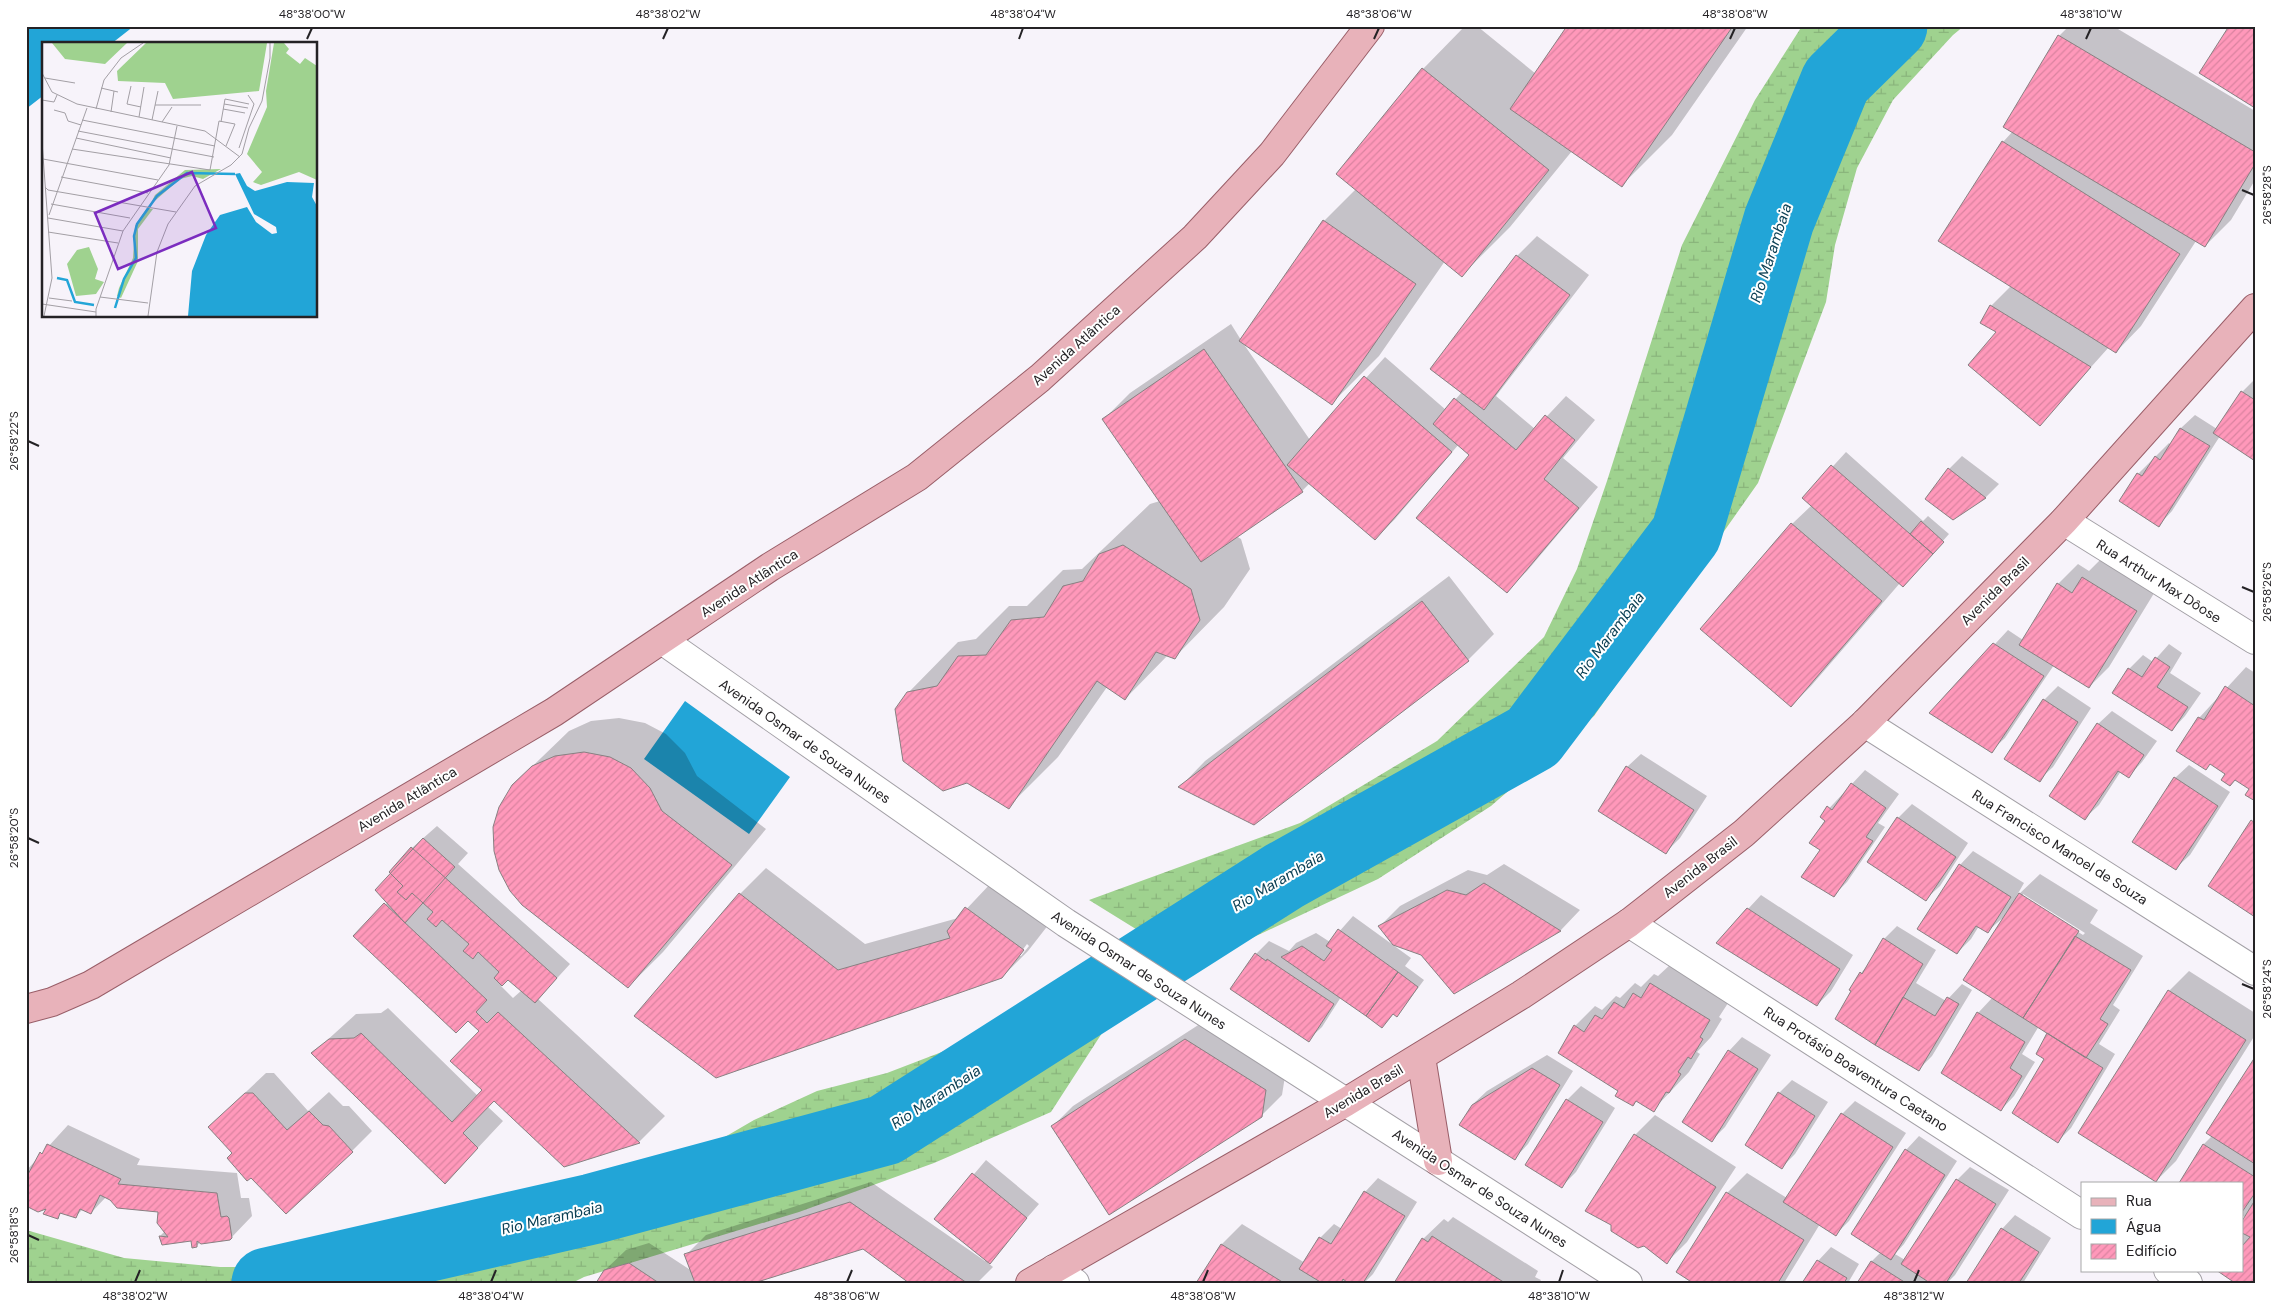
<svg xmlns="http://www.w3.org/2000/svg" width="2281" height="1309" viewBox="0 0 2281 1309" font-family="'DM Sans',sans-serif">
<style>
.wetland{fill:url(#wetland-marsh)}
.water{fill:#22a5d7}
.shadow{fill:#0003;fill-rule:evenodd}
.lines{fill:none;stroke-linecap:round;stroke-linejoin:round}
.river{stroke:#22a5d7;stroke-width:71}
.building{fill:url(#building-hatch);stroke:#888082}
.minor-casing{stroke:#a3a0a6;stroke-width:30}
.major-casing{stroke:#995e68;stroke-width:30}
.minor{stroke:#fff;stroke-width:28}
.major{stroke:#e8b2ba;stroke-width:28}
.ticks{fill:none;stroke:#242225;stroke-width:2}
.labels{text-anchor:middle;stroke-width:4;stroke-linejoin:round;paint-order:stroke}
.street-label{font-size:14px;fill:#242225;stroke:#fff}
.water-label{font-size:15px;font-style:italic;fill:#0d4155;stroke:#fff}
.inset-river{fill:none;stroke:#22a5d7;stroke-width:2.5}
.inset-road{fill:none;stroke:#a39fa5;stroke-width:1}
.view{fill:#7b2cbf;fill-opacity:0.15;stroke:#7b2cbf;stroke-width:2.5}
.inset-edge{fill:none;stroke:#242225;stroke-width:2.5}
.neatline{fill:none;stroke:#242225;stroke-width:2}
.ticks-label{font-size:12px;text-anchor:middle;fill:#242225}
</style>
<defs>
<pattern id="wetland-marsh" width="20" height="14" patternUnits="userSpaceOnUse" patternTransform="scale(1.25)"><rect width="20" height="14" fill="#9fd28f"/><path d="M1 5h8M5 5V1M11 12h8M15 12V8" fill="none" stroke="#89b47b"/></pattern>
<pattern id="building-hatch" width="6" height="6" patternUnits="userSpaceOnUse" patternTransform="scale(1.25)"><rect width="6" height="6" fill="#ff98ba"/><path d="M-1 1l2-2M0 6l6-6M5 7l2-2" fill="none" stroke="#da83a0"/></pattern>
</defs>
<rect width="100%" height="100%" fill="#f7f3fa"/>
<path class="wetland" d="M1802,26H1964L1953,35L1893,100L1857,168L1835,245L1826,302L1758,483L1594,716L1491,806L1378,879L1194,965L1089,900L1300,823L1437,741L1544,637L1577,569L1607,481L1682,245L1755,100Z
M1061,985L1115,1013L1051,1112L934,1163L799,1212L584,1277L572,1283H26V1230L124,1258L220,1267H304L426,1235L503,1206L580,1191L675,1166L754,1120L817,1091L887,1073L1020,1022Z"/>
<path class="water" d="M26,26H134L111,44H44V95L26,109Z
M685,701L790,777L749,834L644,759Z"/>
<path class="shadow" d="M1465,26H1477L1536,74L1569,26H1748L1672,135L1622,185L1572,151L1510,227L1462,275L1445,261L1379,356L1332,403L1243,343L1310,440L1385,357L1446,410L1462,392L1517,256L1537,236L1589,275L1496,396L1535,429L1566,396L1595,420L1563,458L1598,487L1527,571L1507,591L1471,455L1459,444L1395,519L1375,539L1310,483L1302,491L1236,536L1241,539L1250,569L1224,607L1174,658L1168,655L1125,699L1107,687L1058,757L1008,807L908,693L958,642L976,639L1009,606H1027L1063,570L1082,569L1150,504L1160,501L1104,419L1130,393L1231,324L1241,340L1324,221L1356,189L1423,69Z
M2069,26H2113L2255,111V180L2231,220L2205,246L2196,241L2141,326L2116,352L2109,347L2040,424L1998,332L1981,322L1991,306L2011,286L2003,142L2013,131L2059,36Z
M2255,379V459L2220,436L2172,511L2159,525L2138,474L2169,443L2171,445L2181,428L2195,415L2217,429L2242,392Z
M1846,452L1923,521L1928,516L1949,534L1903,586L1900,583L1811,686L1791,706L1792,524L1812,505L1804,498Z
M1962,456L1999,484L1986,497L1953,519L1949,469Z
M2103,557L2156,590L2109,667L2089,687L2054,665L2005,738L1991,751L1931,713L2008,630L2023,640L2058,584L2078,564L2089,571Z
M1449,576L1494,634L1468,660L1254,824L1180,787L1205,761Z
M2169,644L2182,653L2170,673L2201,693L2185,716L2172,730L2114,693L2129,669L2143,655L2153,662Z
M2246,667L2255,673V800L2251,788L2211,763L2206,769L2199,718Z
M2058,686L2091,708L2053,767L2039,780L2044,700Z
M2112,711L2157,741L2142,762L2129,776L2121,771L2099,805L2085,818L2098,724Z
M619,718L645,723L666,734L685,753L697,776L766,829L663,952L628,987L513,785L569,731L591,721Z
M1641,754L1707,796L1680,838L1666,852L1627,767Z
M2189,765L2230,792L2190,855L2176,868L2175,778Z
M1865,770L1899,794L1878,823L1885,827L1847,882L1833,896L1822,850L1826,820L1821,817Z
M1912,804L1968,843L1940,886L1926,899L1898,818Z
M437,826L468,853L458,864L570,964L538,999L665,1116L639,1142L565,1166L494,1100L488,1107L503,1121L445,1183L313,1053L356,1014L381,1013L388,1008L478,1096L484,1090L480,1031L468,1020L355,936L388,902L377,890L412,848ZM508,978L522,990L513,998L501,986Z
M1973,851L2024,883L2016,897L2040,874L2098,910L2090,923L2143,956L2113,1005L2120,1010L2099,1044L2115,1054L2071,1128L2058,1141L2046,1059L2049,1033L2039,1026L2022,1054L2035,1062L2014,1096L2001,1110L1978,1013L1993,997L2006,915L1988,931L1979,926L1971,939L1957,953L1960,865ZM2023,894L2085,933L2083,935L2023,897Z
M1504,864L1580,910L1561,930L1454,993L1422,954L1380,926L1400,906L1468,870L1487,875Z
M766,868L865,944L958,918L992,882L1049,924L1028,951L1002,977L717,1076L740,894ZM1027,944L1029,946L1021,956H1018Z
M1761,895L1853,955L1831,991L1817,1005L1748,909Z
M1353,916L1411,958L1405,966L1424,980L1403,1008L1397,1015L1394,1013L1382,1027L1341,997L1322,1027L1308,1040L1256,954L1269,941L1289,951L1296,943L1316,933L1330,942Z
M1897,926L1936,950L1916,983L1946,1001L1962,984L1972,990L1932,1056L1918,1070L1853,991L1861,973L1869,964L1884,939Z
M1671,964L1730,1000L1719,1017L1722,1019L1711,1037L1697,1052L1700,1054L1689,1072L1653,1110L1637,1100L1633,1104L1620,1090L1575,1026L1595,1006L1602,1010L1616,996L1620,998L1635,983L1641,987L1654,974L1658,976Z
M2189,971L2255,1013V1035L2176,1161L2156,1181L2169,991Z
M1206,1020L1286,1070L1282,1095L1261,1116L1053,1126L1073,1106Z
M1742,1037L1771,1055L1725,1127L1712,1140L1729,1051Z
M1547,1055L1573,1071L1528,1144L1515,1158L1472,1105L1487,1091Z
M2255,1060V1283L2242,1270V1223L2246,1217L2244,1216L2242,1218V1183H2181L2204,1144L2212,1136Z
M266,1073H274L308,1111L329,1092L343,1106H349L372,1131L352,1151L234,1153L230,1107Z
M1792,1080L1828,1102L1795,1154L1781,1168L1779,1093Z
M1581,1086L1615,1108L1576,1172L1562,1186L1567,1100Z
M1855,1101L1906,1133L1849,1221L1836,1234L1820,1224L1784,1283H1696L1727,1193L1747,1173L1787,1198L1842,1114Z
M1655,1115L1736,1167L1687,1242L1667,1262L1635,1135Z
M68,1125L140,1159L137,1165L237,1173L241,1198H249L252,1216L230,1239L200,1242L197,1246L192,1239L163,1244L160,1236L165,1231L159,1211L106,1197L91,1213L83,1209L75,1217L62,1213L57,1217L49,1206L26,1205V1171Z
M1919,1136L1957,1161L1904,1244L1895,1254L1905,1260L1957,1180L1970,1167L2009,1190L1955,1275L1947,1283H1858L1872,1261L1881,1252L1906,1150Z
M986,1160L1039,1204L988,1263L993,1267L977,1283H911L863,1248L749,1283H597L605,1270L626,1250L649,1243L692,1271L686,1255L706,1235L871,1182L985,1261L986,1260L936,1219Z
M1378,1178L1417,1202L1373,1274L1364,1283H1351L1345,1280L1342,1283H1198L1222,1244L1242,1224L1305,1263L1320,1238L1334,1224L1342,1229L1365,1192Z
M2015,1215L2051,1238L2023,1283H1968L2002,1229Z
M1453,1217L1538,1271L1535,1277L1541,1280L1539,1283H1396L1423,1239L1444,1219L1448,1222Z
M1831,1247L1859,1264L1848,1283H1804L1818,1261Z"/>
<g class="lines">
<path class="river" d="M267,1283L592,1209L885,1130L1284,876L1533,737L1686,534L1779,220L1836,81L1892,26"/>
</g>
<path class="building" d="M1567,26H1733L1622,187L1510,109Z
M2229,26H2255V108L2199,73Z
M2058,35L2255,152V164L2205,247L2003,127Z
M1422,68L1549,170L1462,277L1336,174Z
M2002,141L2180,254L2116,353L1938,241Z
M1323,220L1416,284L1332,405L1239,341Z
M1516,255L1570,295L1484,410L1430,369Z
M1990,305L2091,367L2040,426L1968,365L1996,332L1980,323Z
M1204,349L1303,492L1201,562L1102,419Z
M1364,376L1452,452L1375,540L1287,465Z
M2241,391L2255,400V461L2213,433Z
M1454,398L1516,450L1545,415L1575,440L1544,479L1579,508L1507,593L1416,518L1469,455L1433,424Z
M2180,428L2210,446L2159,527L2119,501L2137,473L2142,476L2155,456L2160,460Z
M1831,465L1933,554L1903,587L1802,498Z
M1948,468L1986,498L1953,520L1925,499Z
M1921,521L1944,542L1933,554L1910,534Z
M1791,523L1882,601L1791,707L1700,629Z
M1123,545L1191,589L1200,620L1175,659L1156,652L1125,700L1097,681L1009,809L967,783L943,791L903,761L895,709L907,692L937,686L958,656L986,655L1011,620L1044,617L1063,586L1083,581L1099,554Z
M2082,577L2137,611L2089,688L2019,645L2057,583L2072,593Z
M1422,601L1469,661L1254,825L1178,787Z
M1993,643L2044,676L1992,753L1929,713Z
M2155,657L2170,667L2157,687L2188,707L2172,731L2112,693L2128,668L2142,677Z
M2225,686L2255,706V801L2245,795L2249,789L2235,780L2230,786L2221,780L2225,774L2210,764L2206,770L2176,751L2198,717L2204,720Z
M2043,699L2078,722L2040,782L2004,759Z
M2097,723L2144,755L2129,778L2118,771L2085,820L2049,796Z
M584,752L610,757L631,768L650,788L662,811L732,865L628,988L522,905L510,891L499,870L494,851L493,827L499,807L512,785L532,766L555,756Z
M1626,766L1694,810L1666,854L1598,811Z
M2174,777L2218,806L2176,870L2132,842Z
M1851,783L1886,808L1866,837L1873,841L1834,897L1801,877L1820,850L1809,843L1825,821L1820,817L1827,806L1832,810Z
M1897,817L1956,857L1926,901L1867,862Z
M2251,820L2255,823V917L2208,886Z
M423,838L455,867L405,923L375,890Z
M411,847L557,978L535,1003L508,980L502,986L494,978L499,972L478,952L473,959L463,951L469,944L442,920L436,927L427,919L433,912L412,893L406,900L397,892L403,886L389,872Z
M1959,864L2011,897L1988,933L1976,926L1957,954L1917,929Z
M1484,883L1561,931L1454,994L1421,955L1393,945L1378,926L1447,890L1466,895Z
M739,893L838,970L950,938L947,931L965,907L1024,950L1002,978L716,1078L634,1016Z
M2019,893L2079,931L2023,1018L1963,980Z
M384,903L487,1000L476,1012L487,1023L498,1012L640,1143L564,1167L494,1101L463,1133L478,1148L445,1184L311,1053L329,1039L354,1038L361,1033L452,1122L482,1090L450,1061L479,1031L468,1021L456,1033L353,936Z
M1747,908L1840,969L1817,1006L1716,943Z
M1338,929L1398,972L1366,1016L1281,957L1302,946L1324,961L1332,950L1326,946Z
M2075,936L2131,970L2100,1019L2108,1024L2086,1058L2023,1018Z
M1883,938L1923,964L1875,1045L1835,1019L1851,991L1849,990L1860,972L1862,974Z
M1255,953L1266,961L1267,959L1334,1004L1309,1042L1230,989Z
M1398,972L1418,987L1397,1017L1393,1014L1382,1028L1366,1016Z
M1650,983L1710,1020L1700,1037L1703,1039L1691,1059L1688,1057L1678,1072L1681,1074L1669,1093L1666,1092L1654,1112L1636,1101L1633,1106L1615,1096L1618,1091L1558,1053L1574,1025L1584,1032L1595,1015L1602,1019L1614,1002L1624,1008L1633,993L1641,998Z
M2168,990L2246,1040L2156,1182L2078,1133Z
M1903,997L1935,1016L1947,997L1959,1004L1919,1071L1875,1045Z
M1977,1012L2025,1042L2010,1068L2022,1076L2001,1111L1941,1073Z
M2047,1033L2103,1068L2058,1143L2012,1113L2044,1059L2036,1054Z
M1185,1039L1266,1090L1262,1117L1109,1215L1051,1126Z
M1728,1050L1758,1069L1712,1142L1682,1122Z
M2255,1057V1164L2206,1133Z
M1532,1068L1560,1085L1515,1160L1459,1125L1472,1105Z
M1778,1092L1815,1116L1782,1169L1745,1145Z
M245,1093H253L287,1130L309,1111L323,1125L329,1126L353,1152L286,1214L251,1178L247,1181L227,1158L232,1153L208,1127Z
M1566,1099L1603,1122L1562,1188L1525,1165Z
M1841,1113L1893,1147L1836,1236L1783,1202Z
M1634,1134L1716,1187L1667,1264L1644,1246L1638,1248L1611,1231V1225L1585,1211Z
M47,1144L121,1179L118,1184L217,1193L221,1217L227,1216L229,1218L232,1238L230,1240L201,1244L197,1241V1247L192,1248L191,1241L162,1245L159,1236L168,1237L157,1223L158,1212L117,1208L110,1200L100,1195L91,1214L80,1209L76,1218L60,1213L58,1219L43,1214L46,1209L38,1212L26,1206V1178L40,1152L42,1154Z
M2203,1144L2255,1177V1193L2242,1212V1183H2179Z
M1905,1149L1945,1175L1891,1260L1851,1234Z
M972,1173L1027,1218L990,1264L934,1219Z
M1956,1179L1996,1204L1946,1283H1930L1901,1264Z
M1364,1191L1405,1216L1363,1283H1348L1343,1279L1341,1283H1322L1299,1269L1319,1237L1331,1244Z
M1726,1192L1804,1240L1778,1283H1693L1676,1272Z
M2255,1200V1283H2235L2216,1270H2242V1246L2250,1237L2242,1233V1221Z
M850,1202L967,1283H909L863,1249L754,1283H695L684,1254Z
M2001,1228L2039,1252L2019,1283H1966Z
M1432,1236L1505,1283H1394L1422,1238L1428,1242Z
M1221,1244L1284,1283H1196Z
M1817,1260L1847,1278L1844,1283H1802Z
M1871,1261L1906,1283H1857Z
M629,1263L659,1283H596L604,1270Z"/>
<g class="lines">
<defs>
<path id="minor" d="M2064,521L2255,640
M662,640L1066,923L1628,1283
M1865,723L2255,971
M1629,923L2082,1215
M1054,1269L1075,1283
M2168,1270L2188,1283"/>
<path id="major" d="M26,1009L52,1002L91,985L554,712L770,567L917,477L1040,378L1195,237L1272,154L1370,26
M1421,1057L1438,1161
M1030,1283L1346,1102L1521,995L1629,923L1744,833L1865,723L2064,521L2255,308"/>
</defs>
<use href="#minor" class="minor-casing"/>
<use href="#major" class="major-casing"/>
<use href="#minor" class="minor"/>
<use href="#major" class="major"/>
</g>
<path class="ticks" d="M307,39L312,28M663,39L668,28M1019,39L1023,28M1374,39L1379,28M1730,39L1735,28M2086,39L2091,28M2242,190L2254,195M28,441L39,446M2242,587L2254,592M28,838L39,843M2242,984L2254,989M28,1235L39,1240M135,1282L140,1270M491,1282L496,1270M847,1282L852,1270M1203,1282L1208,1270M1559,1282L1563,1270M1914,1282L1919,1270"/>
<g class="labels">
<g class="street-label">
<text transform="translate(1076 345) rotate(-42)" y="5">Avenida Atlântica</text>
<text transform="translate(2159 581) rotate(32)" y="5">Rua Arthur Max Dôose</text>
<text transform="translate(749 583) rotate(-33)" y="5">Avenida Atlântica</text>
<text transform="translate(1995 591) rotate(-45)" y="5">Avenida Brasil</text>
<text transform="translate(805 741) rotate(35)" y="5">Avenida Osmar de Souza Nunes</text>
<text transform="translate(407 799) rotate(-31)" y="5">Avenida Atlântica</text>
<text transform="translate(2060 847) rotate(32)" y="5">Rua Francisco Manoel de Souza</text>
<text transform="translate(1700 867) rotate(-38)" y="5">Avenida Brasil</text>
<text transform="translate(1139 970) rotate(33)" y="5">Avenida Osmar de Souza Nunes</text>
<text transform="translate(1856 1069) rotate(33)" y="5">Rua Protásio Boaventura Caetano</text>
<text transform="translate(1363 1091) rotate(-31)" y="5">Avenida Brasil</text>
<text transform="translate(1480 1188) rotate(33)" y="5">Avenida Osmar de Souza Nunes</text>
</g>
<g class="water-label">
<text transform="translate(1771 253) rotate(-72)" y="5">Rio Marambaia</text>
<text transform="translate(1610 635) rotate(-53)" y="5">Rio Marambaia</text>
<text transform="translate(1278 881) rotate(-31)" y="5">Rio Marambaia</text>
<text transform="translate(936 1097) rotate(-33)" y="5">Rio Marambaia</text>
<text transform="translate(552 1218) rotate(-13)" y="5">Rio Marambaia</text>
</g>
</g>
<g transform="translate(42 42)">
<rect width="275" height="275" fill="#f7f3fa"/>
<path d="M10,1H85L63,22L23,17ZM104,1H225L217,49L131,57L123,41L76,39L75,29ZM232,1H242L247,7L244,11L258,22L263,16L275,24V138L257,130L219,143L211,140L220,130L205,112L225,65L224,49ZM47,205L56,227L53,237L62,240L54,252L34,254L25,222L35,208Z" fill="#9fd28f"/>
<path d="M179,127L161,137L150,134L138,137L108,163L113,153L143,128ZM105,166L111,167L96,187V219L79,256L75,254L77,246L91,216L93,184Z" fill="#9fd28f"/>
<path d="M198,131L205,144L213,149L245,140L272,141L270,155L275,164V274H146L150,229L164,193L178,173L205,165L214,180L230,192L235,191L234,185L212,172L193,132Z" fill="#22a5d7"/>
<path class="inset-river" d="M15,236L25,238L33,260L52,263M73,266L82,237L94,216L92,194L95,182L115,154L145,131L193,132"/>
<path class="inset-road" d="M0,31L10,50L35,62L163,89L198,115M3,36L33,41M89,44L85,62L99,65M59,46L76,50M0,58L12,60L15,53M182,62L206,66M113,63H159M54,67L62,38L79,16L101,1M181,67L203,71M12,68L23,71L26,79L39,83M69,70L72,49M97,75L102,45M40,78L173,104M110,78L116,49M120,80L130,65M179,80L183,57L207,62M36,89L172,115M34,96L129,116M0,100L10,236L2,274M197,106L212,62L206,53M30,107L168,128L177,79L193,82L184,104M1,117L116,138M19,135L106,151M3,145L6,148L134,170M9,162L88,176M7,173L45,66M6,176L81,189M6,190L76,201M58,255L106,261M7,256L30,259M0,262L54,270M54,274V267L81,189L127,123L135,84M106,274L115,210L126,182L153,144L189,123L200,112L207,86L220,59L228,16V1"/>
<path class="view" d="M150,130L174,186L76,227L53,171Z"/>
<rect width="275" height="275" class="inset-edge"/>
</g>
<rect width="2281" height="1309" fill="none" stroke="#ffffff" stroke-width="55"/>
<rect x="2081" y="1182" width="162" height="90" fill="#ffffff" stroke="#a7a7a8"/>
<rect x="2091" y="1198" width="25" height="8" fill="#e8b2ba" stroke="#a7a7a8"/>
<text x="2126" y="1206" font-size="15" fill="#242225">Rua</text>
<rect x="2091" y="1219" width="25" height="15" fill="#22a5d7" stroke="#a7a7a8"/>
<text x="2126" y="1232" font-size="15" fill="#242225">Água</text>
<rect x="2091" y="1244" width="25" height="15" fill="url(#building-hatch)" stroke="#a7a7a8"/>
<text x="2126" y="1256" font-size="15" fill="#242225">Edifício</text>
<rect x="28" y="28" width="2226" height="1254" class="neatline"/>
<g class="ticks-label">
<text x="312" y="18">48°38'00"W</text>
<text x="668" y="18">48°38'02"W</text>
<text x="1023" y="18">48°38'04"W</text>
<text x="1379" y="18">48°38'06"W</text>
<text x="1735" y="18">48°38'08"W</text>
<text x="2091" y="18">48°38'10"W</text>
<text transform="translate(2267 195) rotate(-90)" y="4">26°58'28"S</text>
<text transform="translate(14 441) rotate(-90)" y="4">26°58'22"S</text>
<text transform="translate(2267 592) rotate(-90)" y="4">26°58'26"S</text>
<text transform="translate(14 838) rotate(-90)" y="4">26°58'20"S</text>
<text transform="translate(2267 989) rotate(-90)" y="4">26°58'24"S</text>
<text transform="translate(14 1235) rotate(-90)" y="4">26°58'18"S</text>
<text x="135" y="1300">48°38'02"W</text>
<text x="491" y="1300">48°38'04"W</text>
<text x="847" y="1300">48°38'06"W</text>
<text x="1203" y="1300">48°38'08"W</text>
<text x="1559" y="1300">48°38'10"W</text>
<text x="1914" y="1300">48°38'12"W</text>
</g>
</svg>
